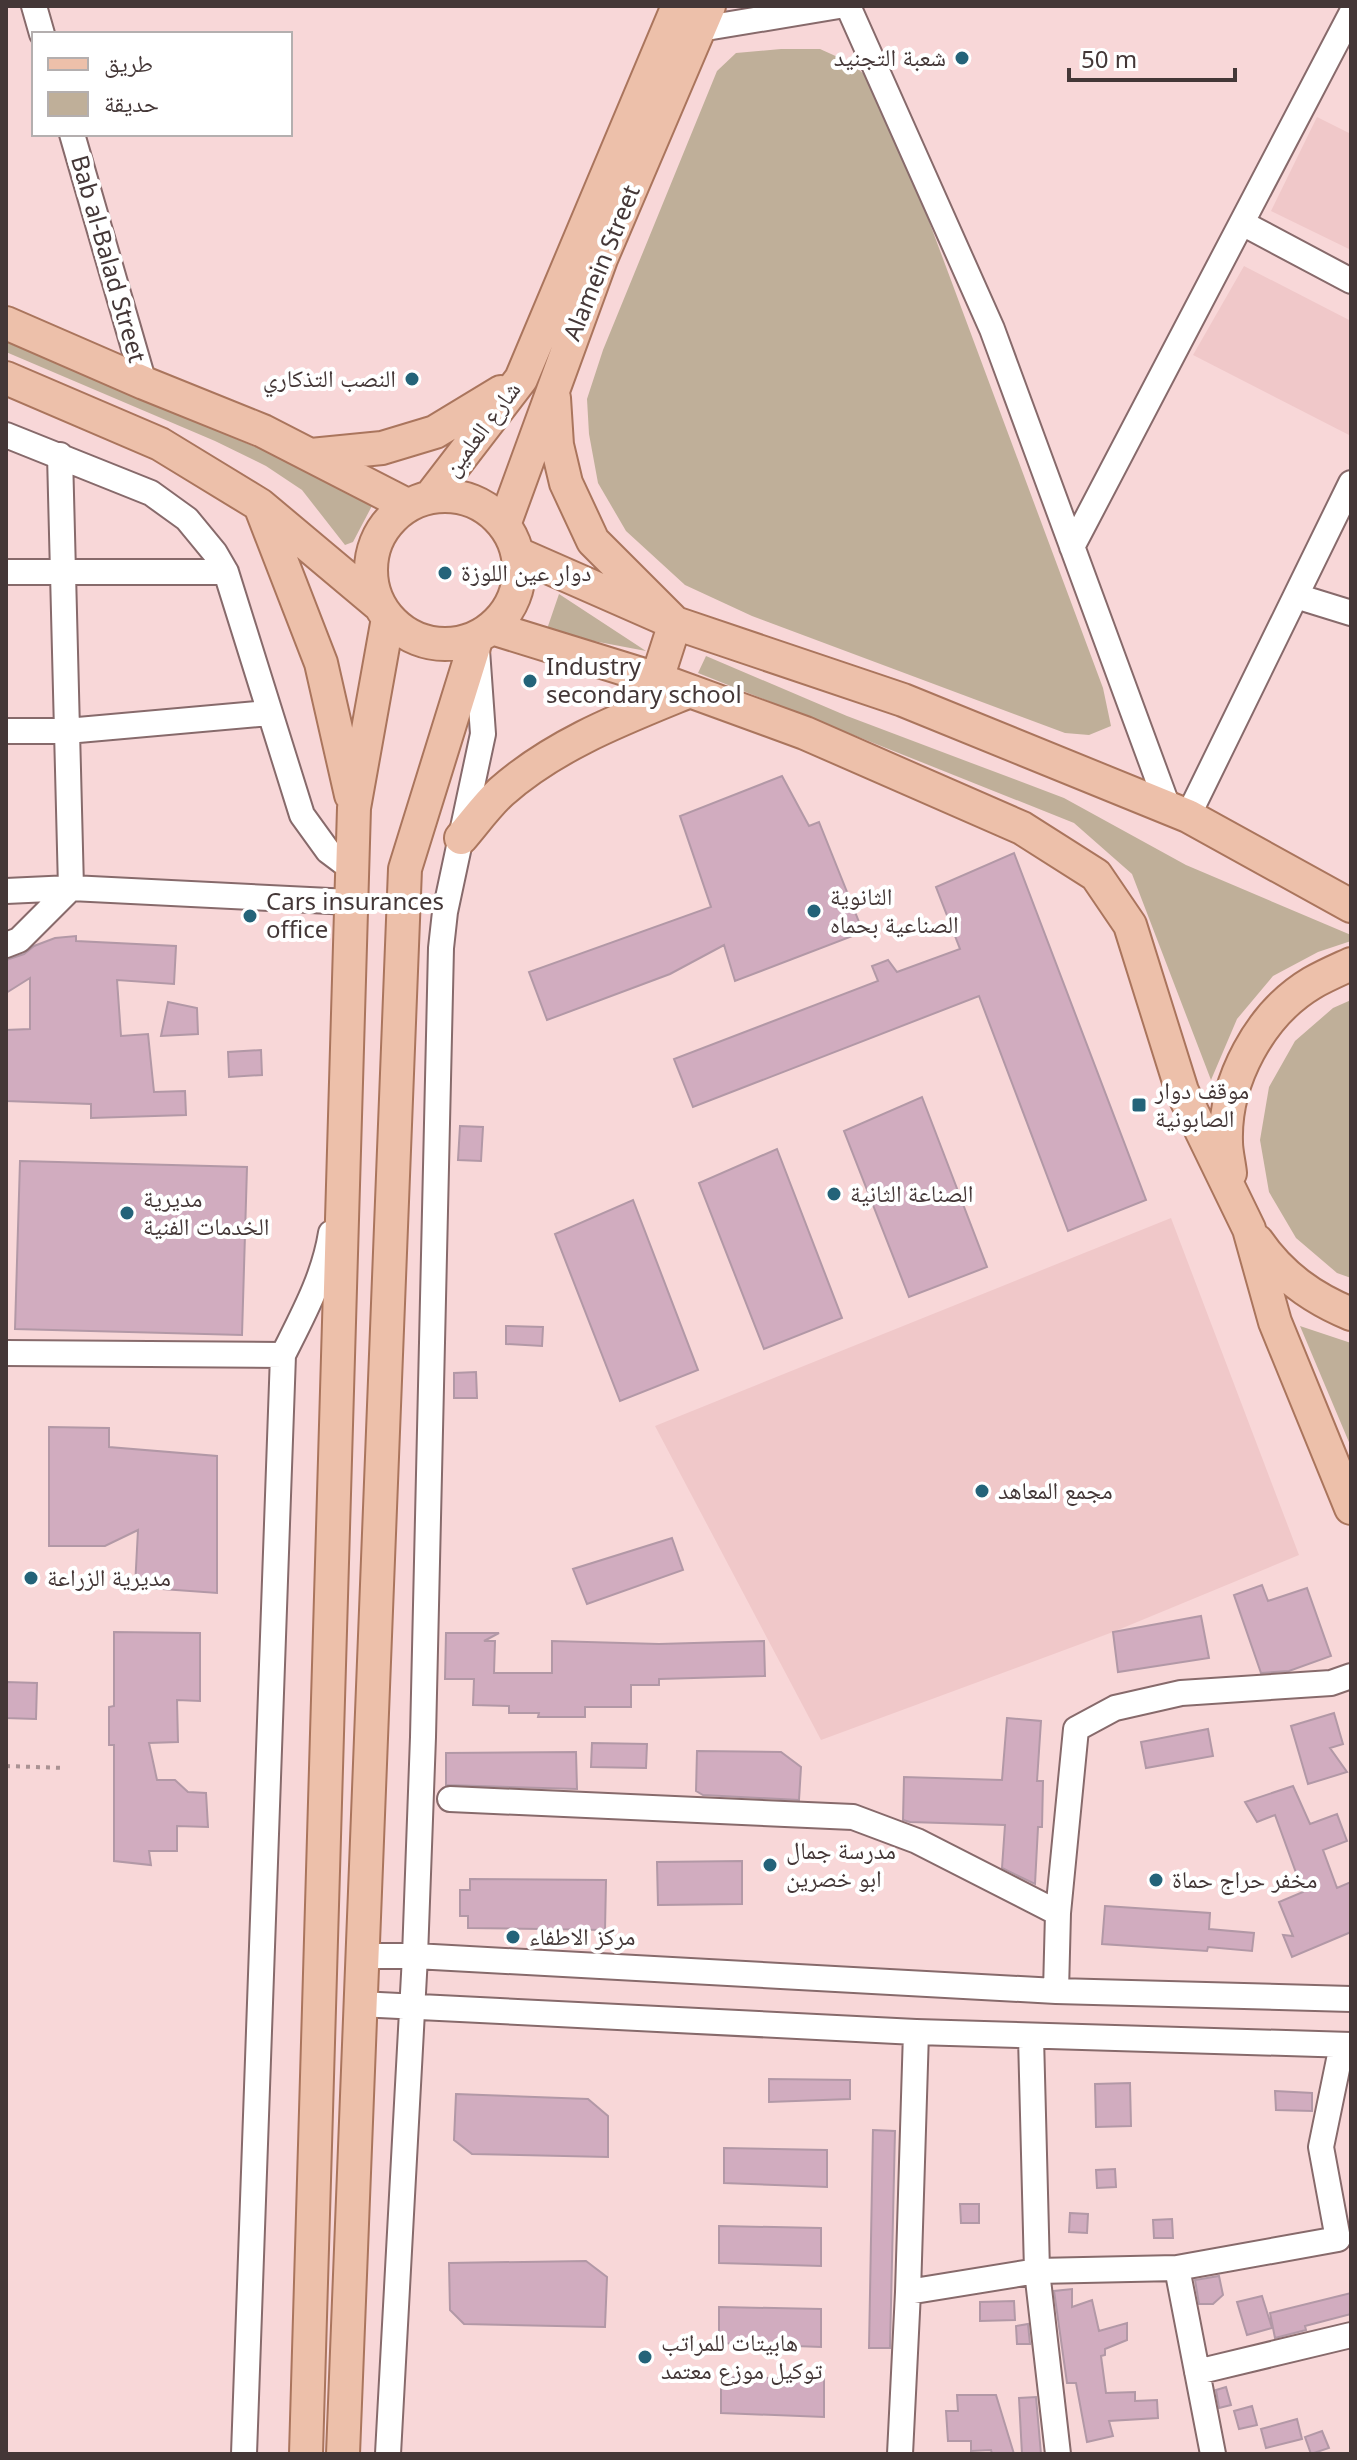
<svg xmlns="http://www.w3.org/2000/svg" width="1357" height="2460" viewBox="0 0 1357 2460" font-family="'Noto Sans','Noto Naskh Arabic',sans-serif">
<style>
.built{fill:#f0c8c9}
.green{fill:#bfaf99}
.building{fill:#d1acbf;stroke:#b298a6;stroke-width:2}
.lines{fill:none;stroke-linecap:round;stroke-linejoin:round}
.minor-casing{stroke:#876a6b;stroke-width:28}
.major-casing{stroke:#aa755d;stroke-width:36}
.path{stroke:#aa9293;stroke-width:4;stroke-dasharray:4 6;stroke-linecap:butt}
.minor{stroke:#fff;stroke-width:24}
.major{stroke:#edc0aa;stroke-width:32}
.poi-dot{fill:#246379;stroke:#fff;stroke-width:3}
.labels{text-anchor:middle;stroke-width:8;stroke-linejoin:round;paint-order:stroke}
.poi-label{font-size:24px;fill:#443737;stroke:#fff;text-anchor:start}
.street-label{font-size:24px;fill:#443737;stroke:#fff}
</style>
<rect width="100%" height="100%" fill="#f8d7d8"/>
<path class="built" d="M1317,117L1351,134V250L1271,211Z
M1244,266L1351,321V436L1193,355Z
M1171,1218L1299,1555L1113,1632L821,1740L655,1426Z"/>
<path class="green" d="M781,49H820L851,63L879,87L1103,688L1111,726L1089,735L1065,733L752,616L685,585L626,531L598,483L589,434L587,399L603,350L717,71L736,53Z
M6,342L372,496L374,502L353,542L345,545L302,490L266,466L215,441L6,352Z
M559,594L646,651L546,632Z
M706,656L847,716L1064,798L1186,865L1351,935V941L1318,952L1273,976L1237,1019L1211,1080L1132,874L1074,823L698,673Z
M1351,1000V1278L1337,1273L1296,1238L1269,1192L1260,1140L1269,1087L1295,1041L1333,1008Z
M1300,1326L1351,1343V1447Z"/>
<path class="building" d="M782,776L809,826L819,822L863,932L735,981L724,945L670,974L547,1020L529,972L711,907L680,816Z
M1014,853L1146,1200L1068,1231L979,996L693,1107L674,1059L878,981L872,966L888,960L897,972L960,949L936,887Z
M76,936V941L176,946L174,984L117,980L121,1036L148,1034L154,1092L185,1091L186,1115L91,1118V1104L6,1101V1030L30,1029V978L6,993V960L24,954L34,946L55,938Z
M168,1002L197,1008L198,1034L161,1036Z
M261,1050L262,1075L229,1077L228,1052Z
M922,1097L987,1267L909,1297L844,1131Z
M460,1126L483,1127L481,1161L458,1160Z
M777,1149L842,1318L764,1349L699,1183Z
M20,1161L247,1167L242,1335L15,1329Z
M633,1200L698,1370L620,1401L555,1234Z
M506,1326L543,1327L542,1346L506,1344Z
M476,1372L477,1398H454V1373Z
M49,1427L109,1428V1447L217,1456V1593L135,1587L138,1530L105,1546H49Z
M672,1538L683,1570L587,1604L573,1569Z
M1262,1585L1268,1601L1307,1588L1331,1656L1289,1671L1261,1673L1234,1595Z
M1201,1616L1209,1658L1118,1672L1113,1632Z
M114,1632L200,1633V1701L177,1700L178,1742L149,1743L157,1780H175L188,1792L206,1793L208,1827L177,1826V1851H149L151,1865L114,1861V1745H109V1707L114,1706Z
M446,1633H499L484,1641H495L494,1673H552V1641L659,1644L764,1641L765,1676L659,1679V1685H631V1707H585V1717H538L539,1713H509V1706L473,1705L474,1679H445Z
M6,1682L37,1683L36,1719L6,1718Z
M1334,1713L1343,1744L1330,1748L1347,1772L1308,1784L1291,1726Z
M1007,1718L1041,1721L1037,1781H1043L1042,1827H1038L1035,1884L1002,1868L1005,1825L910,1822L903,1820L904,1777L1002,1780Z
M1208,1729L1213,1756L1146,1768L1141,1742Z
M592,1743L647,1744L646,1768L591,1767Z
M697,1751L781,1752L801,1767L799,1800L703,1795L696,1791Z
M576,1752L577,1789L446,1785V1753Z
M1293,1786L1310,1824L1337,1814L1347,1841L1323,1850L1337,1888L1351,1882V1932L1292,1957L1283,1935L1293,1936L1279,1902L1303,1892L1275,1815L1257,1822L1245,1802Z
M742,1861V1904L658,1905L657,1862Z
M470,1879L606,1880L605,1930L468,1928V1916H460V1890H470Z
M1105,1906L1210,1913L1209,1929L1254,1933L1252,1951L1208,1947L1207,1951L1102,1944Z
M769,2079L850,2080V2099L769,2102Z
M1130,2083L1131,2126L1096,2127L1095,2084Z
M1275,2091L1312,2093V2111L1276,2110Z
M456,2094L588,2099L608,2116V2157L472,2154L454,2140Z
M873,2130L895,2131L890,2348H869Z
M724,2148L827,2150V2187L724,2183Z
M1115,2169L1116,2187L1097,2188L1096,2170Z
M960,2204H979V2223H961Z
M1070,2213L1088,2214L1087,2233L1069,2232Z
M1172,2219L1173,2238H1154L1153,2220Z
M719,2226L821,2228V2266L719,2263Z
M586,2261L607,2277L605,2327L464,2324L450,2310L449,2263Z
M1219,2276L1223,2295L1213,2304H1199L1195,2280Z
M1072,2289V2307L1092,2300L1099,2331L1127,2323V2340L1105,2349V2355L1101,2356L1106,2393L1135,2392V2401L1157,2400L1158,2418L1109,2421L1113,2436L1087,2442L1076,2383H1067L1054,2291Z
M1351,2293V2314L1305,2326L1306,2330L1275,2338L1270,2313Z
M1262,2296L1272,2328L1247,2335L1237,2302Z
M1014,2301L1015,2320L980,2321V2302Z
M719,2307L821,2309V2347L719,2343Z
M1028,2324L1030,2344H1017L1016,2326Z
M721,2377L824,2379V2417L721,2413Z
M1226,2387L1231,2405L1219,2408L1216,2390Z
M957,2395H996L1014,2454H992L991,2450L971,2451V2441H948L946,2411H958Z
M1036,2397L1041,2454H1022L1019,2398Z
M1252,2406L1257,2425L1239,2429L1234,2411Z
M1297,2419L1302,2439L1266,2448L1261,2429Z
M1322,2431L1329,2448L1311,2454L1305,2437Z"/>
<g class="lines">
<defs>
<path id="minor" d="M34,6L42,34
M848,6L992,329L1168,807
M700,29L839,6
M72,134L144,383
M1242,223L1351,281
M6,435L151,493L187,519L215,553L226,572L302,815L328,851L352,869
M1072,547L1351,14
M6,572H226
M1296,596L1351,613
M6,731H67L269,713
M1188,816L1351,483
M6,891L71,888L350,902
M6,945L19,940L71,888L60,455
M6,1353L283,1355
M450,1799L853,1817L917,1841L1058,1913
M362,1956H415L1056,1991L1351,1999
M1056,1991L1058,1913L1076,1729L1115,1708L1181,1693L1331,1683L1351,1676
M359,2004L916,2032L1351,2045
M1031,2037L1037,2271L1058,2454
M1177,2268L1213,2454
M908,2292L1037,2271L1177,2268L1338,2239L1321,2147L1342,2045
M1197,2372L1351,2335
M244,2454L283,1355C303,1315 324,1277 331,1233
M388,2454L415,1956L423,1737L441,948L445,912L483,734L477,650
M900,2454L908,2292L916,2032"/>
<path id="major" d="M6,323L144,383L263,431L407,505
M6,378L160,444L260,505L378,604
M554,398L557,445L566,483L593,541L675,623L657,679
M311,455L382,448L435,432L501,392
M371 570a74 74 0 1 1 148 0a74 74 0 1 1-148 0Z
M431,496L521,379L678,6
M261,508L321,663L351,795
M504,525L601,259L709,6
M518,554L675,623L903,700L1188,816L1351,906
M492,628L657,679L805,733L1022,828L1096,875L1130,925L1182,1091L1249,1229L1275,1322L1351,1508
M461,838C474,823 486,806 501,792C555,744 624,718 690,691
M1230,1173C1229,1163 1226,1152 1226,1142C1224,1081 1260,1014 1312,983C1324,976 1338,970 1351,964
M1257,1241C1281,1276 1312,1298 1351,1314
M306,2454L354,808L388,618
M343,2454L405,869L477,637"/>
</defs>
<use href="#minor" class="minor-casing"/>
<use href="#major" class="major-casing"/>
<path class="path" d="M6,1766L65,1768"/>
<use href="#minor" class="minor"/>
<use href="#major" class="major"/>
</g>
<g class="poi-dot">
<circle cx="962" cy="58" r="8"/>
<circle cx="412" cy="379" r="8"/>
<circle cx="445" cy="573" r="8"/>
<circle cx="530" cy="681" r="8"/>
<circle cx="814" cy="911" r="8"/>
<circle cx="250" cy="916" r="8"/>
<rect x="1131" y="1097" width="16" height="16" rx="4"/>
<circle cx="834" cy="1194" r="8"/>
<circle cx="127" cy="1213" r="8"/>
<circle cx="982" cy="1491" r="8"/>
<circle cx="31" cy="1578" r="8"/>
<circle cx="770" cy="1865" r="8"/>
<circle cx="1156" cy="1880" r="8"/>
<circle cx="513" cy="1937" r="8"/>
<circle cx="645" cy="2357" r="8"/>
</g>
<g class="labels">
<g class="poi-label">
<text x="946" y="66" text-anchor="end">شعبة التجنيد</text>
<text x="396" y="387" text-anchor="end">النصب التذكاري</text>
<text x="461" y="581">دوار عين اللوزة</text>
<text x="546" y="675">Industry<tspan x="546" dy="28">secondary school</tspan></text>
<text x="830" y="905">الثانوية<tspan x="830" dy="28">الصناعية بحماه</tspan></text>
<text x="266" y="910">Cars insurances<tspan x="266" dy="28">office</tspan></text>
<text x="1155" y="1099">موقف دوار<tspan x="1155" dy="28">الصابونية</tspan></text>
<text x="850" y="1202">الصناعة الثانية</text>
<text x="143" y="1207">مديرية<tspan x="143" dy="28">الخدمات الفنية</tspan></text>
<text x="998" y="1499">مجمع المعاهد</text>
<text x="47" y="1586">مديرية الزراعة</text>
<text x="786" y="1859">مدرسة جمال<tspan x="786" dy="28">ابو خصرين</tspan></text>
<text x="1172" y="1888">مخفر حراج حماة</text>
<text x="529" y="1945">مركز الاطفاء</text>
<text x="661" y="2351">هابيتات للمراتب<tspan x="661" dy="28">توكيل موزع معتمد</tspan></text>
</g>
<g class="street-label">
<text transform="translate(108 259) rotate(74)" y="8">Bab al-Balad Street</text>
<text transform="translate(602 263) rotate(-68)" y="8">Alamein Street</text>
<text transform="translate(482 429) rotate(-53)" y="8">شارع العلمين</text>
</g>
</g>
<rect width="1357" height="2460" fill="none" stroke="#443737" stroke-width="16"/>
<rect x="32" y="32" width="260" height="104" fill="#ffffff" stroke="#b4afaf" stroke-width="2"/>
<rect x="48" y="58" width="40" height="12" fill="#edc0aa" stroke="#b4afaf" stroke-width="2"/>
<text x="104" y="72" font-size="24" fill="#443737">طريق</text>
<rect x="48" y="92" width="40" height="24" fill="#bfaf99" stroke="#b4afaf" stroke-width="2"/>
<text x="104" y="112" font-size="24" fill="#443737">حديقة</text>
<path d="M1069 68v12h166v-12" fill="none" stroke="#443737" stroke-width="4"/>
<text x="1081" y="68" font-size="24" fill="#443737" stroke="#ffffff" stroke-width="6" paint-order="stroke">50 m</text>
</svg>
